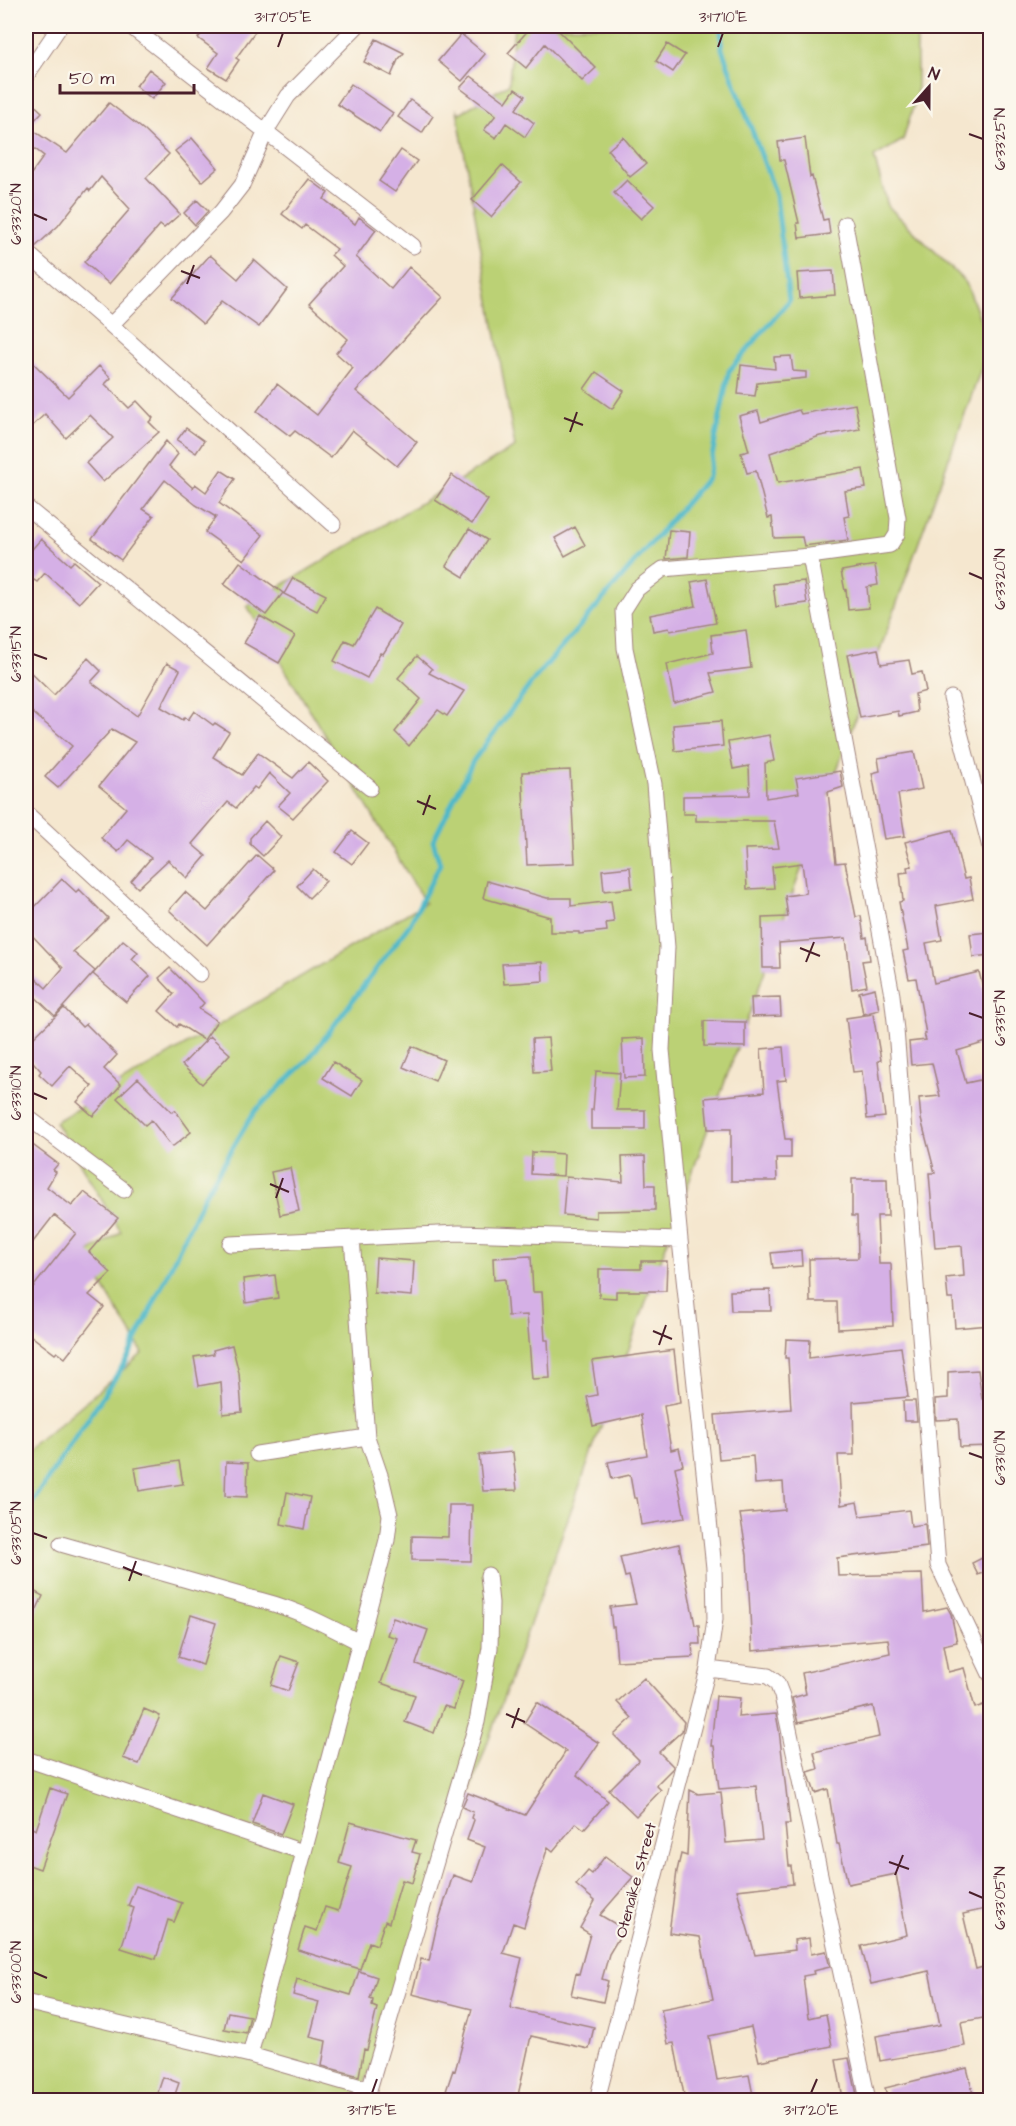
<svg xmlns="http://www.w3.org/2000/svg" width="1016" height="2126" viewBox="0 0 1016 2126" font-family="'Architects Daughter',sans-serif">
<style>
.grass{fill:#bbd175;stroke:#827850;stroke-width:1.5}
.lines{fill:none;stroke-linecap:round;stroke-linejoin:round}
.stream{stroke:#4db8c9;stroke-width:5}
.building{fill:#d5b0e6}
.street-casing{stroke:#a0837d;stroke-width:17}
.street{stroke:#fff;stroke-width:15}
.ticks{fill:none;stroke:#4a1f2b;stroke-width:2}
.labels{text-anchor:middle;stroke-width:4.5;stroke-linejoin:round;paint-order:stroke}
.street-label{font-size:16px;fill:#4a1f2b;stroke:#fbf7ec}
.neatline{fill:none;stroke:#4a1f2b;stroke-width:2}
.ticks-label{font-size:15px;text-anchor:middle;fill:#4a1f2b}
</style>
<rect width="100%" height="100%" fill="#fbf7ec"/>
<filter id="ink" filterUnits="userSpaceOnUse"><feTurbulence type="fractalNoise" baseFrequency=".0167" numOctaves="2"/><feDisplacementMap in="SourceGraphic" scale="12" xChannelSelector="R" yChannelSelector="G"/><feConvolveMatrix kernelMatrix="1 2 1 2 8 2 1 2 1" color-interpolation-filters="sRGB"/></filter>
<filter id="wash" filterUnits="userSpaceOnUse"><feTurbulence type="fractalNoise" baseFrequency=".008" numOctaves="4" result="noise"/><feDisplacementMap in="SourceGraphic" scale="24" xChannelSelector="R" yChannelSelector="G"/><feGaussianBlur stdDeviation="1.35" result="paint"/><feColorMatrix in="noise" values="0 0 0 0 0 0 0 0 0 0 0 0 0 0 0 0 0 1.4 0 .05"/><feComposite in="paint" operator="in"/></filter>
<g filter="url(#wash)">
<rect width="100%" height="100%" fill="#f5e7cf"/>
<path class="grass" d="M514,26H914L917,30V94L903,140L874,157L888,206L966,283L990,344L359,2100H26V1452L143,1353L84,1255L121,1232L55,1122L425,903L247,606L515,447L457,110L460,113L509,84Z"/>
<g class="lines">
<path class="stream" d="M26,1512L127,1360L204,1196L254,1112L308,1060L410,924L440,864L433,841L473,761L536,677L708,477L729,371L789,301L776,195L722,49L721,26"/>
</g>
<g id="blocks">
<path class="building" d="M208,26H259L236,58L239,60L226,79L208,68L218,53L198,38Z
M532,26H554L596,68L582,81L545,44L526,68L508,53Z
M461,34L485,54L462,81L438,61Z
M376,39L404,53L398,60L391,76L364,62Z
M667,44L685,55L673,72L656,61Z
M149,69L166,82L152,99L136,86Z
M471,76L506,102L515,89L525,96L516,109L534,123L525,137L506,123L496,138L484,130L496,115L460,88Z
M351,84L393,113L380,132L337,104Z
M26,97L42,112L28,127L67,153L109,103L144,130L169,154L146,178L180,214L164,228L160,225L109,284L84,262L130,209L101,177L90,191L88,188L58,226L35,247L26,239V181L44,156L26,142Z
M410,100L433,116L422,133L398,117Z
M623,137L646,164L630,177L608,150Z
M192,138L218,168L202,182L175,151Z
M805,138L810,177L812,176L823,220L828,219L830,234L799,238L797,223H799L784,160H780L778,142Z
M401,150L417,161L395,192L379,181Z
M502,165L521,182L491,217L472,200Z
M309,179L328,193L324,199L355,224L359,217L376,230L356,257L391,289L409,267L443,297L356,391L417,442L397,466L352,430L331,458L295,431L290,436L257,411L277,384L317,415L353,368L336,353L348,339L309,304L343,266L331,255L337,249L305,225L302,229L282,214Z
M627,180L654,206L641,219L614,193Z
M197,200L208,211L195,225L184,213Z
M210,255L238,279L254,260L287,289L259,327L222,301L203,324L172,298Z
M833,271L835,295L799,298L797,273Z
M26,356L68,397L99,366L111,378L105,384L129,408L137,401L153,418L149,422L159,432L103,482L86,463L113,438L90,415L66,438L45,414L26,432Z
M791,356L793,371L806,372V378L757,383L755,396L738,394L741,365L775,369L774,357Z
M596,372L624,391L612,409L584,389Z
M855,404L860,429L820,436L770,453L778,483L863,469L866,488L845,491L849,516L844,517L848,540L804,546L802,537L774,538L772,517L768,518L756,471L747,473L741,453L749,451L739,416L758,411L761,422L799,410L801,414Z
M186,428L204,441L196,453L177,440Z
M166,441L178,454L169,466L193,488L195,484L206,492L221,470L235,479L219,503L263,535L244,560L205,532L216,517L196,505L165,480L143,509L154,516L121,560L92,539Z
M452,475L488,500L472,524L435,500Z
M575,527L585,545L565,556L555,538Z
M469,529L487,540L464,577L446,566Z
M669,530L690,532L688,557L666,559Z
M41,539L70,565L74,561L98,582L79,603L45,573L37,582L34,580L26,589V556Z
M240,562L283,593L266,615L224,584Z
M875,565L878,585L867,587L869,608L848,610L846,590L845,591L841,571Z
M293,578L326,595L317,611L284,594Z
M707,579L716,623L670,631L669,628L653,631L650,615L696,606L691,582Z
M804,581L807,603L776,607L773,584Z
M375,609L401,625L383,654L380,653L367,678L334,661L345,640L354,644Z
M260,616L295,636L279,663L244,643Z
M746,630L751,668L710,673L716,692L674,703L667,664L713,653L711,635Z
M878,649L881,664L909,660L912,674L922,672L926,691L915,694L917,712L899,716L898,711L860,718L847,655Z
M417,656L432,669L429,673L464,691L447,716L438,710L409,746L395,732L421,699L398,678Z
M88,658L101,671L91,682L137,716L167,663L180,670L161,707L183,720L185,717L188,720L194,711L213,725L215,723L229,732L213,757L242,775L258,753L293,778L308,762L328,781L293,818L278,806L290,793L269,773L257,789L254,787L236,808L228,802L192,844L206,856L187,878L168,860L138,888L131,881L151,858L128,840L118,852L101,838L126,808L99,786L135,742L112,729L58,788L45,777L72,746L26,707V668L54,695Z
M721,721L723,746L675,751L673,725Z
M769,735L774,761L765,763L766,798L799,793L796,778L840,771L843,787L828,792L836,863L845,862L856,917L861,916L864,938L867,937L870,960L862,961L867,986L852,989L846,938L779,943L780,968H763L762,918L788,917L785,896L806,893L802,863L772,867L774,888L747,889L745,849L779,848L774,821H696V814H683V796L750,795L749,766L733,769L728,742Z
M914,752L922,789L898,794L905,836L884,839L872,773L880,771L878,758Z
M570,770L575,863L527,865L522,772Z
M265,821L281,837L263,856L250,844V838Z
M952,830L964,879L969,878L973,899L936,906L942,940L926,943L934,983L979,972L987,1002L990,1001V1041L957,1051L966,1083L980,1080L988,1117L990,1116V1325L955,1328L953,1299H948L946,1278L964,1276L962,1246L935,1248L929,1173H935L921,1119L919,1098L940,1096L932,1063L911,1065L909,1042L926,1040L924,1034H926L916,978L909,979L903,951L908,950L899,902L903,901L900,873L908,872L907,867L912,866L905,842Z
M352,831L368,843L352,864L336,852Z
M257,855L274,870L207,945L169,910L185,892L207,911Z
M630,867L632,888L604,891L602,870Z
M313,869L326,881L309,898L297,886Z
M62,879L76,892L79,889L108,918L73,952L95,971L55,1016L26,988V969L46,988L63,968L26,929V916Z
M487,881L547,898H571V906L611,901L614,922L606,923L607,931L579,934V932H550V917L483,898Z
M989,932L990,955L973,957L970,934Z
M123,940L138,952L132,959L150,976L126,1002L93,974Z
M542,962L543,981L504,984L502,964Z
M170,968L204,1003L199,1009L217,1021L204,1040L179,1024L177,1027L159,1011L174,994L159,978Z
M875,988L879,1010L863,1014L859,992Z
M780,997L781,1016L752,1017L751,998Z
M64,1008L82,1027L86,1024L117,1055L104,1069L121,1085L93,1116L77,1102L92,1086L70,1066L52,1086L39,1074L41,1071L26,1054V1045Z
M873,1014L881,1060L878,1061L885,1117L867,1119L862,1071L853,1072L846,1018Z
M704,1021L745,1022V1047L704,1046Z
M210,1036L230,1054L202,1084L182,1065Z
M548,1038L551,1071L534,1072L532,1039Z
M644,1038L645,1077L624,1078L622,1039Z
M412,1046L444,1060L435,1081L403,1067Z
M783,1047L786,1080L777,1081L785,1139H791V1158H776L777,1181H731V1129H708L705,1098L764,1092L761,1049Z
M333,1062L362,1080L352,1096L323,1078Z
M596,1071L620,1073L617,1110H645V1129H591V1110H593Z
M138,1078L172,1112L175,1110L191,1132L172,1147L151,1120L145,1125L117,1098Z
M26,1140L58,1164L53,1170L56,1172L47,1187L72,1206L84,1192L118,1218L89,1252L111,1273L89,1295L104,1307L65,1358L57,1352L55,1354L26,1332V1296L76,1233L54,1215L26,1251Z
M532,1152L564,1154L563,1176L531,1174Z
M645,1156L646,1185H655V1210L596,1211V1218L563,1215L566,1177L623,1182L622,1157Z
M290,1168L299,1211L280,1215L271,1172Z
M852,1179H887L888,1216H877L879,1264H891L893,1326L838,1329L837,1302H810L809,1259L858,1258L857,1216H852Z
M801,1250L802,1266L773,1268L771,1253Z
M531,1256L533,1292H542L545,1340H548L550,1378L532,1379L527,1315L508,1316L505,1279L494,1280L493,1258Z
M376,1258L414,1261L412,1296L374,1293Z
M641,1261H667L666,1291H616V1298L599,1297V1269H641Z
M275,1275L278,1298L246,1303L243,1279Z
M770,1290L771,1311H731L730,1291Z
M786,1339L810,1340L809,1358L901,1347L908,1397L853,1402L854,1455H838L841,1505L857,1502L860,1516L909,1510L911,1526L925,1524L927,1547L837,1558L838,1576L922,1574L924,1612L947,1607L951,1614L957,1642L943,1645L948,1672L964,1668L975,1708L983,1705L990,1725V1908L963,1914L976,1969L990,1965V1987L984,1989L989,2017L961,2022L965,2046L880,2061L876,2036L940,2025L929,1971L871,1984L861,1946L907,1935L896,1874L848,1884L839,1844H837L828,1789L815,1793L808,1772L818,1769L814,1752L879,1737L873,1706L798,1723L792,1698L806,1694L802,1673L890,1653L888,1639L752,1651L747,1555L740,1514L785,1510L783,1482L755,1484L753,1456L719,1459L715,1415L791,1409L788,1358H785Z
M232,1345L239,1373L242,1412L223,1414L221,1382L199,1386L194,1357L214,1354L213,1350Z
M674,1350L680,1403L664,1406L671,1450L679,1448L683,1465L675,1467L685,1518L641,1525L637,1498H634L630,1475L612,1479L608,1462L647,1455L641,1415L593,1426L587,1397L597,1395L592,1361Z
M978,1370L982,1399H990V1446L960,1447L958,1419L936,1420L935,1399L948,1398V1372Z
M903,1401H915L917,1421H904Z
M513,1452L517,1490L483,1491L479,1455Z
M179,1461L183,1484L139,1491L135,1468Z
M226,1462L248,1463L247,1497L225,1496Z
M287,1492L310,1497L304,1529L281,1524Z
M449,1505H472L471,1561L412,1560V1536L448,1537Z
M679,1544L695,1625H699L700,1644H692L693,1657L617,1661L614,1627H612L610,1607L636,1604L629,1576L625,1577L620,1557Z
M990,1554V1569L978,1575L972,1563Z
M26,1587L43,1596L26,1632Z
M191,1615L216,1623L203,1665L178,1657Z
M393,1618L428,1630L416,1664L463,1681L454,1709L444,1706L434,1733L405,1722L415,1695L381,1683L397,1638L387,1635Z
M281,1656L299,1662L288,1691L271,1685Z
M644,1678L684,1722L682,1731L659,1752L673,1766V1768L656,1785L661,1790L636,1816L609,1790L639,1760L614,1735L632,1718L617,1702Z
M716,1696L740,1698L738,1717L776,1714L779,1730L790,1824H785L789,1866H791L793,1884L737,1890L755,1955L795,1950L794,1940L809,1938L811,1954L826,1951L830,1967L813,1971L814,1974L803,1976L808,2018L826,2014L832,2046L759,2061L751,2027L709,2036L717,2080L749,2075L754,2100H685L674,2043L668,2044L661,2009L713,1999L700,1937L669,1933L677,1871L681,1854L687,1856L690,1790L698,1794L721,1792L726,1843L762,1840L756,1786L719,1789L714,1746H711Z
M537,1702L599,1743L577,1775L608,1801L584,1829L576,1823L553,1851L548,1847L530,1901L531,1902L524,1927L513,1923L503,1953L522,1958L510,2008L594,2027L589,2049L531,2036L517,2100H443L453,2070L455,2071L472,2009L412,1994L421,1959L429,1961L436,1929L453,1875L473,1882L485,1847L467,1840L474,1820L471,1818L473,1812L462,1807L468,1793L525,1815L566,1751L524,1723Z
M144,1709L160,1716L139,1764L123,1758Z
M50,1788L67,1794L40,1869L26,1864V1847L32,1828L36,1830Z
M263,1793L293,1804L281,1834L252,1824Z
M350,1822L416,1840L412,1852L420,1854L412,1883L402,1880L389,1923L385,1921L377,1945L369,1942L360,1969L298,1950L305,1927L317,1931L325,1907L338,1911L352,1867L339,1863Z
M605,1856L633,1877L600,1915L624,1929L609,1954L602,1979L608,1981L603,2002L571,1995L576,1973L579,1974L590,1934L580,1928L595,1901L576,1885L588,1871L592,1874Z
M136,1886L182,1903L174,1922L168,1920L156,1959L121,1948L134,1908L128,1906Z
M359,1971L377,1977L370,1999L373,2000L372,2006L377,2008L367,2050L364,2049L359,2076L322,2066L326,2041L310,2037L319,2002L293,1995L297,1979L351,1995Z
M228,2012L250,2016L246,2033L224,2029Z
M849,2058L857,2095L843,2098L836,2060Z
M967,2068L975,2100H888L885,2088Z
M163,2077L179,2083L173,2100L157,2095Z"/>
</g>
</g>
<g filter="url(#ink)">
<use href="#blocks" fill-opacity="0" stroke="#a0837d" stroke-width="1.5"/>
<g class="lines">
<defs>
<path id="street" d="M130,26L413,246
M26,76L60,26
M845,224L898,518L897,534L890,545L810,556L892,995L896,1030L938,1565L990,1674
M26,252L111,325L333,524
M111,325L221,212L242,185L266,131L288,96L357,26
M26,507L370,788
M951,698L990,847
M26,813L200,974
M26,1116L124,1190
M680,1240L662,1050L667,947L654,784L625,648L623,611L637,589L663,569L810,556
M230,1244L459,1233L680,1240L714,1568L715,1619L708,1669L768,1676L777,1683L782,1696L868,2100
M257,1454L367,1437
M61,1544L247,1597C291,1606 320,1622 359,1642
M26,1759L303,1852
M29,2003L250,2055L368,2089
M250,2055L387,1540L390,1515L382,1481L367,1437L352,1238
M366,2100L477,1722L490,1648L491,1603L488,1575
M597,2100L708,1669"/>
</defs>
<use href="#street" class="street-casing"/>
<use href="#street" class="street"/>
</g>
</g>
<path class="ticks" d="M278,47L283,33M718,47L723,33M969,134L983,139M33,214L47,220M181,271L200,278M187,284L194,265M564,418L583,425M570,432L577,412M969,573L983,579M33,654L47,659M417,801L436,809M423,815L430,795M800,948L820,956M806,962L814,942M969,1013L983,1018M33,1093L47,1099M270,1184L289,1192M276,1198L283,1178M653,1331L672,1339M659,1345L666,1325M969,1453L983,1458M33,1533L47,1538M123,1567L142,1575M129,1581L136,1561M506,1714L525,1722M512,1728L519,1708M889,1862L909,1869M895,1875L903,1855M969,1892L983,1898M33,1972L47,1978M372,2093L377,2079M811,2093L817,2079"/>
<g class="labels">
<g class="street-label">
<text transform="translate(635 1880) rotate(-75)" y="6">Otenaike Street</text>
</g>
</g>
<rect width="1016" height="2126" fill="none" stroke="#fbf7ec" stroke-width="66"/>
<g transform="translate(929 87) rotate(21)" stroke="#fbf7ec" stroke-width="4.5" paint-order="stroke">
<path d="M0-4.5L10 22L0 15L-10 22Z" fill="#4a1f2b"/>
<text y="-9" font-size="16" font-weight="bold" text-anchor="middle" fill="#4a1f2b">N</text>
</g>
<path d="M60 84v9h134v-9" fill="none" stroke="#4a1f2b" stroke-width="3"/>
<text x="69" y="84" font-size="18" fill="#4a1f2b" stroke="#fbf7ec" stroke-width="4.5" paint-order="stroke">50 m</text>
<rect x="33" y="33" width="950" height="2060" class="neatline"/>
<g class="ticks-label">
<text x="283" y="22">3°17'05"E</text>
<text x="723" y="22">3°17'10"E</text>
<text transform="translate(1000 139) rotate(-90)" y="5">6°33'25"N</text>
<text transform="translate(16 214) rotate(-90)" y="5">6°33'20"N</text>
<text transform="translate(1000 579) rotate(-90)" y="5">6°33'20"N</text>
<text transform="translate(16 654) rotate(-90)" y="5">6°33'15"N</text>
<text transform="translate(1000 1018) rotate(-90)" y="5">6°33'15"N</text>
<text transform="translate(16 1093) rotate(-90)" y="5">6°33'10"N</text>
<text transform="translate(1000 1458) rotate(-90)" y="5">6°33'10"N</text>
<text transform="translate(16 1533) rotate(-90)" y="5">6°33'05"N</text>
<text transform="translate(1000 1898) rotate(-90)" y="5">6°33'05"N</text>
<text transform="translate(16 1972) rotate(-90)" y="5">6°33'00"N</text>
<text x="372" y="2115">3°17'15"E</text>
<text x="811" y="2115">3°17'20"E</text>
</g>
</svg>
